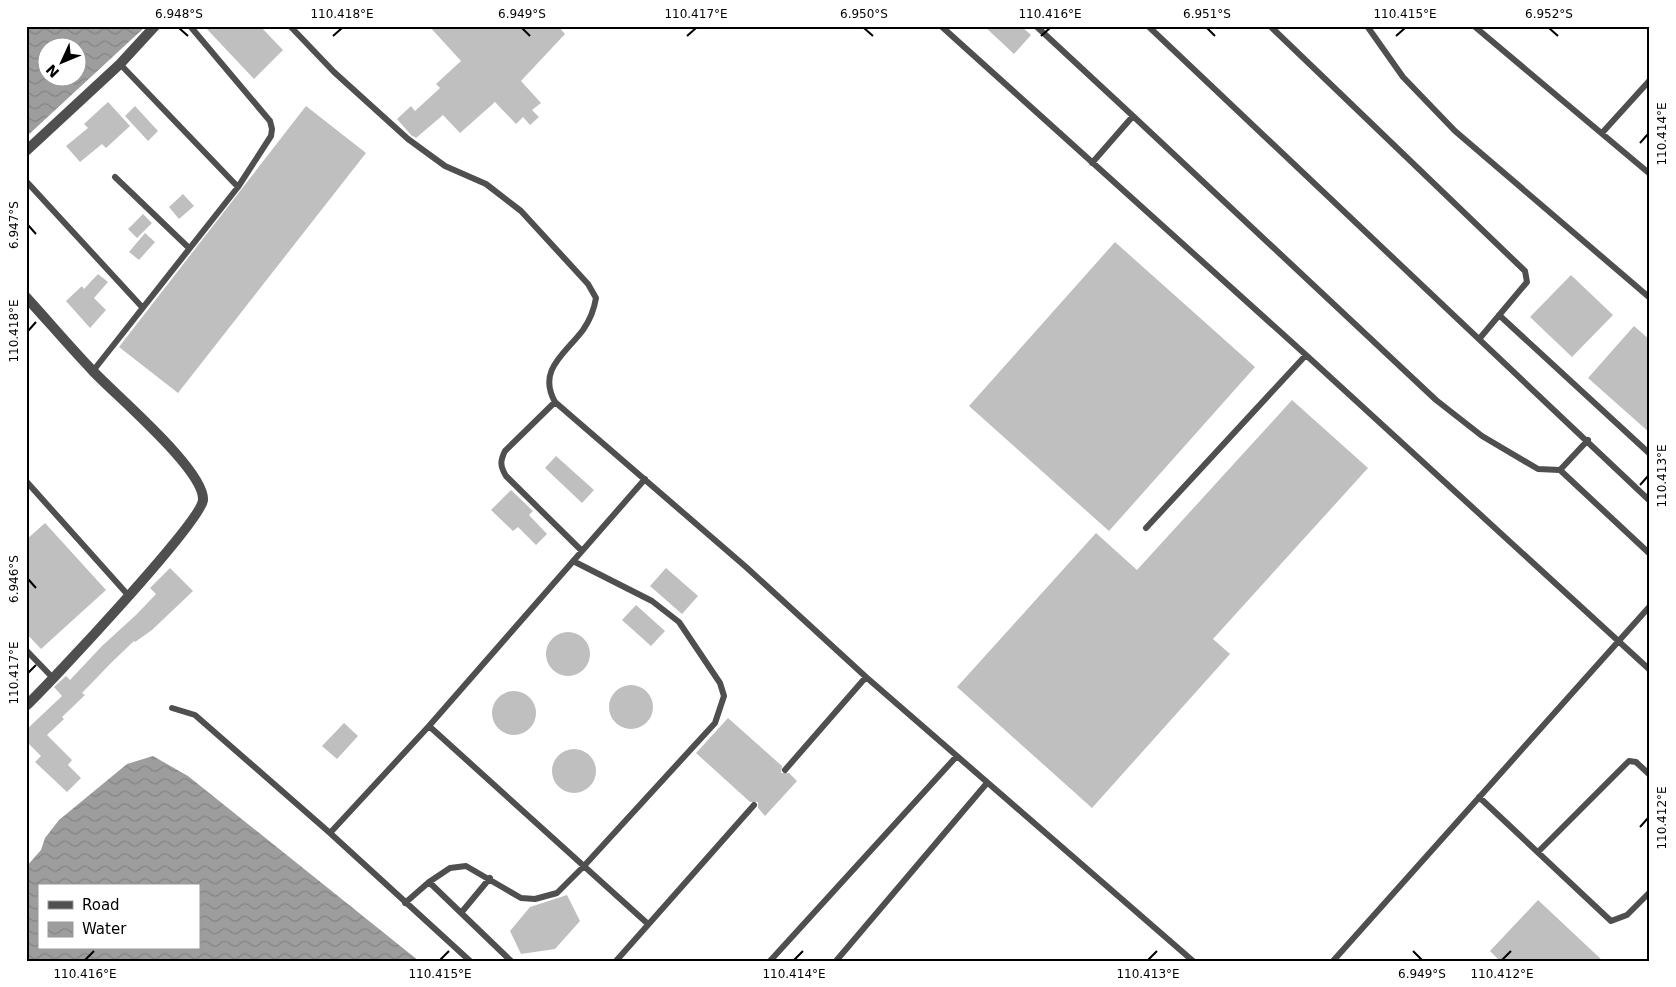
<svg xmlns="http://www.w3.org/2000/svg" width="1676" height="987" viewBox="0 0 1676 987" font-family="'DejaVu Sans',sans-serif">
<style>
.water{fill:url(#water-waves);fill-rule:evenodd}
.building{fill:#bfbfbf}
.lines{fill:none;stroke-linecap:round;stroke-linejoin:round}
.lane{stroke:#4f4f4f;stroke-width:6}
.street{stroke:#4f4f4f;stroke-width:10}
.ticks{fill:none;stroke:#000;stroke-width:2}
.neatline{fill:none;stroke:#000;stroke-width:2}
.ticks-label{font-size:12px;text-anchor:middle;fill:#000}
</style>
<defs>
<pattern id="water-waves" width="16" height="10" patternUnits="userSpaceOnUse" patternTransform="scale(1.25)"><rect width="16" height="10" fill="#9d9d9d"/><path d="M0 5q4-4 8 0t8 0" fill="none" stroke="#858585"/></pattern>
</defs>
<rect width="100%" height="100%" fill="#fff"/>
<path class="water" d="M26,26H146L26,137ZM48,48H78V78H48Z
M153,756L188,776L419,961H26V867L41,850L45,838L59,820L127,764ZM39,886H199V948H39Z"/>
<path class="building" d="M204,26H260L283,50L254,79Z
M429,26H558L565,34L521,81L541,103L532,110L539,117L530,125L523,117L516,124L495,102L460,133L443,115L416,138L411,135L397,119L411,106L415,111L440,88L436,84L461,61Z
M984,26H1021L1031,35L1014,54Z
M108,102L130,126L106,148L102,144L80,162L66,146L88,128L84,124Z
M135,106L158,131L148,141L125,116Z
M306,106L366,153L178,393L119,347Z
M183,194L194,206L179,219L169,207Z
M143,214L152,223L137,238L128,229Z
M145,233L155,242L139,260L129,252Z
M1115,242L1255,367L1109,531L969,406Z
M98,274L108,282L94,298L106,310L90,328L66,301L82,286L84,289Z
M1571,275L1613,315L1572,357L1530,317Z
M1634,326L1650,340V433L1588,378Z
M1292,400L1368,468L1213,639L1230,654L1092,808L957,687L1096,533L1137,570Z
M556,456L594,490L582,503L545,468Z
M511,490L533,511L529,515L547,534L536,545L518,527L513,531L491,510Z
M45,523L106,590L41,649L26,633V540Z
M170,568L193,591L152,630L135,642L134,641L112,662L82,693L85,695L62,717L64,719L47,735L72,760L68,765L81,778L67,792L35,762L41,756L26,741V730L62,696L54,687L66,676L70,680L102,646L137,614L156,594L150,588Z
M666,568L698,596L682,614L650,586Z
M636,605L665,631L651,646L622,620Z
M546 654a22 22 0 1 1 44 0a22 22 0 1 1-44 0Z
M609 707a22 22 0 1 1 44 0a22 22 0 1 1-44 0Z
M492 713a22 22 0 1 1 44 0a22 22 0 1 1-44 0Z
M728,718L782,766L781,773H789L797,781L765,816L758,808V802H750L696,753Z
M344,723L358,736L337,759L322,746Z
M552 771a22 22 0 1 1 44 0a22 22 0 1 1-44 0Z
M567,895L580,921L555,949L521,954L510,931L530,907Z
M1538,900L1603,961H1500L1490,951Z"/>
<g class="lines">
<path class="lane" d="M290,26L334,72L408,139L445,166L486,184L521,211L588,284L596,298C594,310 590,320 583,330C565,354 537,370 555,402L746,567L866,677
M941,26L1306,355L1650,670
M1036,26L1133,116
M1148,26L1650,501
M1270,26L1525,271L1527,282L1480,338
M1367,26L1403,77L1455,131L1650,298
M1474,26L1650,174
M120,64L238,187
M1602,133L1650,80
M1092,163L1133,116L1436,400L1482,436L1538,469L1560,470L1650,554
M115,177L189,248
M26,181L142,307
M1499,315L1650,454
M93,371L238,187L271,136L272,129L270,121L190,26
M555,402L505,451C500,461 500,466 506,476L582,551
M1560,470L1588,440
M26,481L128,595
M1146,528L1306,355
M26,650L52,677
M172,708L195,715L330,833L470,961
M429,726L648,924
M785,770L866,677L1193,961
M1479,797L1611,921L1627,915L1650,892
M330,833L429,726L645,479
M1538,852L1629,761L1636,762L1650,775
M429,882L511,961
M405,903L429,882L450,868L466,866L521,898L535,899L557,893L584,866L715,723L724,696L720,683L679,622L652,601L573,561
M461,913L490,878
M616,961L754,805
M770,961L956,757
M836,961L987,783
M1333,961L1650,606"/>
<path class="street" d="M26,151L120,64L155,26
M26,297C48,321 69,346 92,370C114,394 205,470 203,500C201,522 51,682 26,706"/>
</g>
<path class="ticks" d="M179,28L188,36M522,28L530,36M864,28L873,36M1207,28L1215,36M1549,28L1558,36M333,36L342,28M687,36L696,28M1041,36L1050,28M1396,36L1405,28M1640,143L1648,134M28,225L36,234M28,331L36,322M1640,485L1648,476M28,579L36,588M28,673L36,665M1640,827L1648,818M1413,951L1422,960M85,960L94,951M440,960L449,951M794,960L803,951M1148,960L1157,951M1502,960L1511,951"/>
<rect width="1676" height="987" fill="none" stroke="#ffffff" stroke-width="55"/>
<rect x="38" y="884" width="162" height="65" fill="#ffffff" stroke="#999999"/>
<rect x="48" y="901" width="25" height="8" fill="#4f4f4f" stroke="#999999"/>
<text x="82" y="910" font-size="15" fill="#000000">Road</text>
<rect x="48" y="922" width="25" height="15" fill="url(#water-waves)" stroke="#999999"/>
<text x="82" y="934" font-size="15" fill="#000000">Water</text>
<g transform="translate(62 62) rotate(226)"><circle r="24" fill="#ffffff" stroke="#999999"/>
<path d="M0-4L9 19L0 12L-9 19Z" fill="#000000"/>
<text y="-8" font-size="14" font-weight="bold" text-anchor="middle" fill="#000000">N</text>
</g>
<rect x="28" y="28" width="1620" height="932" class="neatline"/>
<g class="ticks-label">
<text x="179" y="18">6.948°S</text>
<text x="342" y="18">110.418°E</text>
<text x="522" y="18">6.949°S</text>
<text x="696" y="18">110.417°E</text>
<text x="864" y="18">6.950°S</text>
<text x="1050" y="18">110.416°E</text>
<text x="1207" y="18">6.951°S</text>
<text x="1405" y="18">110.415°E</text>
<text x="1549" y="18">6.952°S</text>
<text transform="translate(1662 134) rotate(-90)" y="4">110.414°E</text>
<text transform="translate(14 225) rotate(-90)" y="4">6.947°S</text>
<text transform="translate(14 331) rotate(-90)" y="4">110.418°E</text>
<text transform="translate(1662 476) rotate(-90)" y="4">110.413°E</text>
<text transform="translate(14 579) rotate(-90)" y="4">6.946°S</text>
<text transform="translate(14 673) rotate(-90)" y="4">110.417°E</text>
<text transform="translate(1662 818) rotate(-90)" y="4">110.412°E</text>
<text x="85" y="978">110.416°E</text>
<text x="440" y="978">110.415°E</text>
<text x="794" y="978">110.414°E</text>
<text x="1148" y="978">110.413°E</text>
<text x="1422" y="978">6.949°S</text>
<text x="1502" y="978">110.412°E</text>
</g>
</svg>
